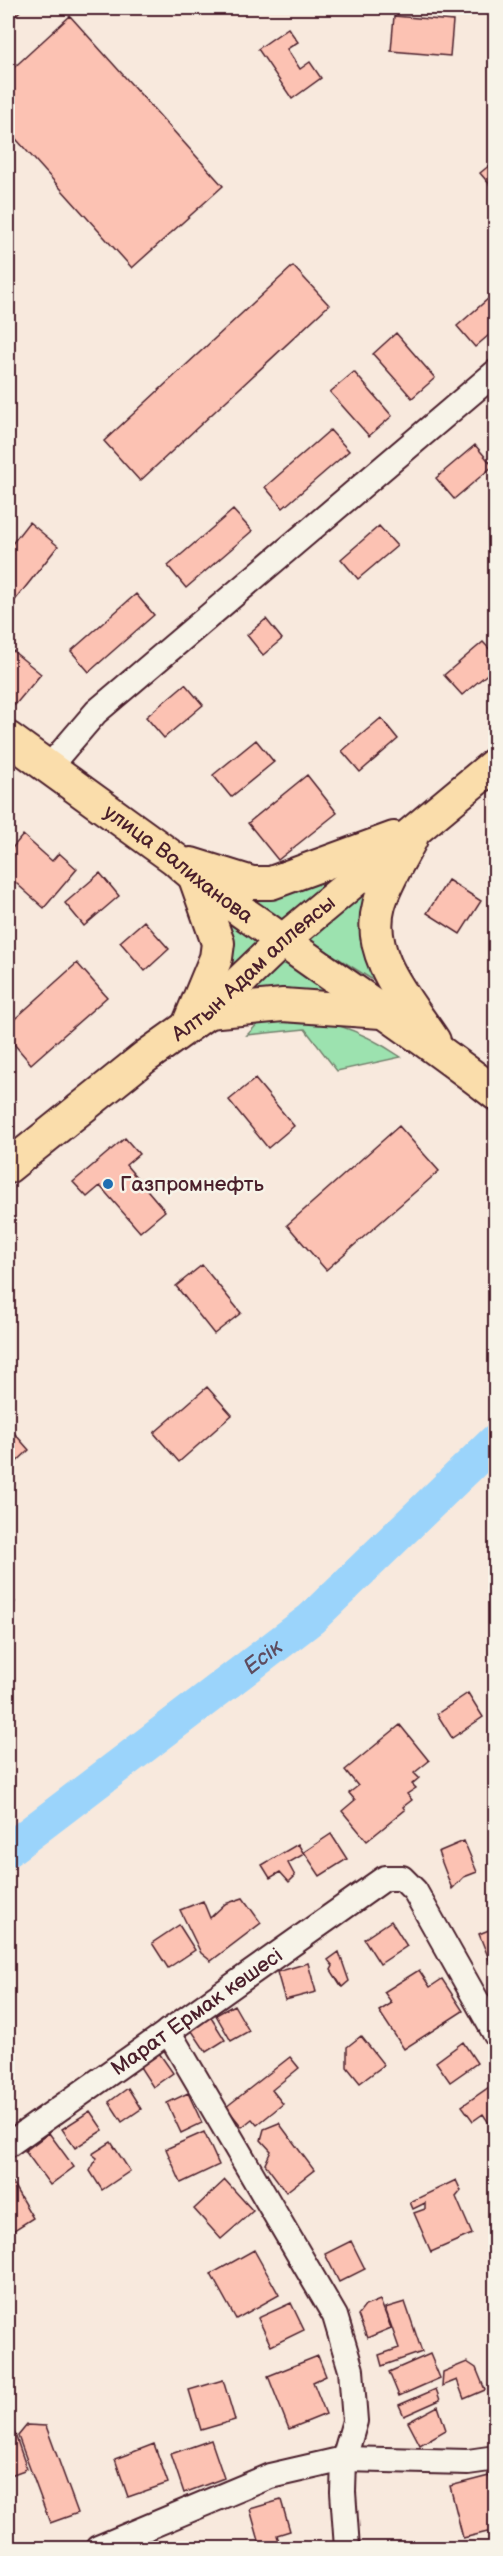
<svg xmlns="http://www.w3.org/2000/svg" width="503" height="2556" viewBox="0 0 503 2556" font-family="'Balsamiq Sans',sans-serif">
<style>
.green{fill:#9ce2af;stroke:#73806d;stroke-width:1.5}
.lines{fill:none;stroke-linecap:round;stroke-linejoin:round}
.river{stroke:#9bd4fb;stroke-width:34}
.building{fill:#fcc2b3;stroke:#4a1f2b;stroke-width:1.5}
.minor-casing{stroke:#4a1f2b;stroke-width:28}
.major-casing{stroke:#4a1f2b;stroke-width:36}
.minor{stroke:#f7f3e8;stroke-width:24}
.major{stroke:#faddab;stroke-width:32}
.poi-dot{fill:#1f6fb2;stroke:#f7f3e8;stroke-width:2}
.labels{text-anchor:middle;stroke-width:5;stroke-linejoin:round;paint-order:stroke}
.street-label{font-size:21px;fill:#4a1f2b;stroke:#f7f3e8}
.poi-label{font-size:21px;fill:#4a1f2b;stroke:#f7f3e8;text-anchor:start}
.water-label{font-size:22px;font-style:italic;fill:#5e4c5f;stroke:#f7f3e8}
</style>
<rect width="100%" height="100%" fill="#f8e9dd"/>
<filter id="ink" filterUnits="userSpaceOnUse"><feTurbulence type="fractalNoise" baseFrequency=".0167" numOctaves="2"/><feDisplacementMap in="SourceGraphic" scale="12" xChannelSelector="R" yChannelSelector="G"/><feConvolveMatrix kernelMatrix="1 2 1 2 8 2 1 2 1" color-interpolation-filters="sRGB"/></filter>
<g filter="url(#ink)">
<path class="green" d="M390,861L360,939L371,965L392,992L309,940Z
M351,869L285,923L215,882Z
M214,900L264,941L213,981Z
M285,960L364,1008L225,1000Z
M268,1013C323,1018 355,1026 401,1057L337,1071L305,1029L247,1035Z"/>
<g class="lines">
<path class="river" id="s1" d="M8,1850L311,1619L496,1440"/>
</g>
<path class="building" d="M8,8H23L8,23Z
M70,16L223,186L132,268L8,130V73Z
M394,16L453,21L450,56L391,51Z
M288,28L298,42L287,49L300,69L310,62L321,78L292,99L258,49Z
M496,160V192L480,173Z
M293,266L329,305L140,481L104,441Z
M496,292V329L475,347L457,326Z
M396,333L435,378L412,398L373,354Z
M354,372L392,416L369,436L330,392Z
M330,430L349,451L283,508L265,487Z
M475,445L493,466L454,499L436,478Z
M233,510L252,531L186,588L168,566Z
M29,522L58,546L8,609V549Z
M379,526L397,546L358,579L341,559Z
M136,594L154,615L89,672L71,651Z
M266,619L282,639L263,655L247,635Z
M483,642L496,656V667L462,695L444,675Z
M8,647L41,674L15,705L8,699Z
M185,684L203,705L164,738L146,717Z
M381,718L398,739L360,772L342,751Z
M256,740L274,762L231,797L213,775Z
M307,775L337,813L278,860L248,823Z
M23,835L52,861L59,853L77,869L44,908L8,876V853Z
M100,873L119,896L84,926L65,903Z
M448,880L481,901L460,934L427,913Z
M8,901L13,907L8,913Z
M144,921L169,949L145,971L120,942Z
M77,963L107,997L31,1064L8,1037V1025Z
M255,1079L294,1126L268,1148L229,1100Z
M399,1126L439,1171L326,1270L287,1225Z
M125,1138L139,1154L126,1165L165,1211L140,1232L100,1186L87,1197L73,1182Z
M202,1265L241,1313L214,1334L176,1286Z
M207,1387L232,1415L179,1462L154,1433Z
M8,1426L29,1450L8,1470Z
M8,1594L15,1602L8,1609Z
M468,1693L483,1717L452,1738L437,1714Z
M400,1725L429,1761L414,1773L419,1778L412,1784L416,1788L407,1794L412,1800L403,1807L405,1810L367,1841L342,1811L355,1800L349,1793L358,1786L345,1770Z
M331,1834L347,1859L320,1876L304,1852Z
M464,1841L477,1872L464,1877L452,1889L438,1852Z
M298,1844L304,1854L288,1863L295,1876L289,1882L280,1872L270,1878L262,1865Z
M243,1898L261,1923L211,1961L201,1953L180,1910L203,1901L210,1918L225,1904Z
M391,1921L407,1946L380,1964L364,1939Z
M179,1925L195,1950L168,1968L152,1943Z
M496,1927V1968L493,1969L479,1934Z
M339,1952L349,1981L342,1987L331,1970L333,1966L328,1960Z
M308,1963L316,1992L285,2000L277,1972Z
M419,1970L430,1987L442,1979L463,2011L404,2049L379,2011L392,2003L384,1992Z
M234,2005L249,2031L231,2041L216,2015Z
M210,2016L225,2040L206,2052L190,2028Z
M361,2036L384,2065L360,2083L347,2067V2047Z
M463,2042L477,2063L450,2082L436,2062Z
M159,2053L173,2073L153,2087L140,2067Z
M290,2057L299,2068L272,2090L283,2104L257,2125L252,2119L242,2127L226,2107Z
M495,2083L496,2132H495L483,2114L473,2121L462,2106Z
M128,2088L141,2109L122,2122L109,2102Z
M188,2093L202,2123L181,2133L167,2103Z
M90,2111L103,2130L75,2148L62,2129Z
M279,2123L314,2170L286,2192L265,2164L271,2151L261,2140L264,2129Z
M204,2132L219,2165L181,2183L166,2149Z
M49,2133L74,2167L50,2185L25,2151Z
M111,2142L130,2171L102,2190L90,2171L97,2158L92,2154Z
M225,2180L253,2211L221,2239L194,2209Z
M456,2180L461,2191L456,2197L472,2234L431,2252L414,2213L425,2209V2203L413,2209L410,2202Z
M11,2181L33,2218L8,2234V2183Z
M351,2241L365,2269L339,2282L325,2254Z
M254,2250L279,2295L236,2319L211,2274Z
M380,2300L391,2328L367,2338L358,2315L365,2306Z
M405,2302L422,2352L382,2366L379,2355L399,2348L385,2308Z
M291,2303L304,2330L271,2346L258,2318Z
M430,2354L440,2378L399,2396L389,2372Z
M318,2356L326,2376L313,2382L326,2414L289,2429L268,2376Z
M467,2362L476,2368L485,2390L464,2399L457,2380L442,2386L443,2372Z
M223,2380L235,2420L201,2430L189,2390Z
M436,2389L440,2400L404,2416L399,2405Z
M438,2406L446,2430L420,2445L408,2422Z
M8,2414L27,2469L8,2476Z
M27,2425L46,2426L78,2513L50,2523L18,2436Z
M211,2440L224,2478L184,2493L171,2454Z
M154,2444L168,2483L128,2497L115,2459Z
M489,2476L496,2502V2530L463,2538L450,2486Z
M281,2500L290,2531L277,2535L280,2545L261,2548L250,2509Z"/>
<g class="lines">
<defs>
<g id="minor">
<path d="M48,768L96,712L496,372"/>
<path d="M168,2031L335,2316L351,2370L355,2421L344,2459L343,2492L347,2548"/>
<path id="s2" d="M8,2145L385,1878H402L415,1891L496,2035"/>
<path d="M98,2548L270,2476L344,2459L468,2462L496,2458"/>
</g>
<g id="major">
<path id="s3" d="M8,738L175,859C203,885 234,906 265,928C342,984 421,1035 496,1094"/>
<path d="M411,839C400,860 385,883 379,905C365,956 408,1001 434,1041"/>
<path d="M191,864L252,883H271L394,838"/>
<path d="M208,1012L283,1005L381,1012"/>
<path d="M189,1023L216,958L218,943L195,878"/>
<path id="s4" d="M8,1167L145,1057L208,1012L282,941L496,763"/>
</g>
</defs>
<use href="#minor" class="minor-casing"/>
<use href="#major" class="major-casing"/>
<use href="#minor" class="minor"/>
<use href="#major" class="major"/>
</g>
</g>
<circle class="poi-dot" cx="108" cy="1184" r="6"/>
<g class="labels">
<g class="street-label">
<text dy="7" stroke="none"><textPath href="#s3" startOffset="212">улица Валиханова</textPath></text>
<text dy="7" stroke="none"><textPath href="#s4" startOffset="316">Алтын Адам аллеясы</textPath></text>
<text dy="7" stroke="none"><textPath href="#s2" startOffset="231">Марат Ермак көшесі</textPath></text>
</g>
<g class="poi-label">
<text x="120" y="1191">Газпромнефть</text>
</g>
<g class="water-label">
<text dy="8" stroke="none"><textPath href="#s1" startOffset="320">Есік</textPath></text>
</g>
</g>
<rect width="503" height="2556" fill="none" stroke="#f7f3e8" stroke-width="30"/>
<rect x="15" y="15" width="473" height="2526" fill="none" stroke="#4a1f2b" stroke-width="2" filter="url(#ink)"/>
</svg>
